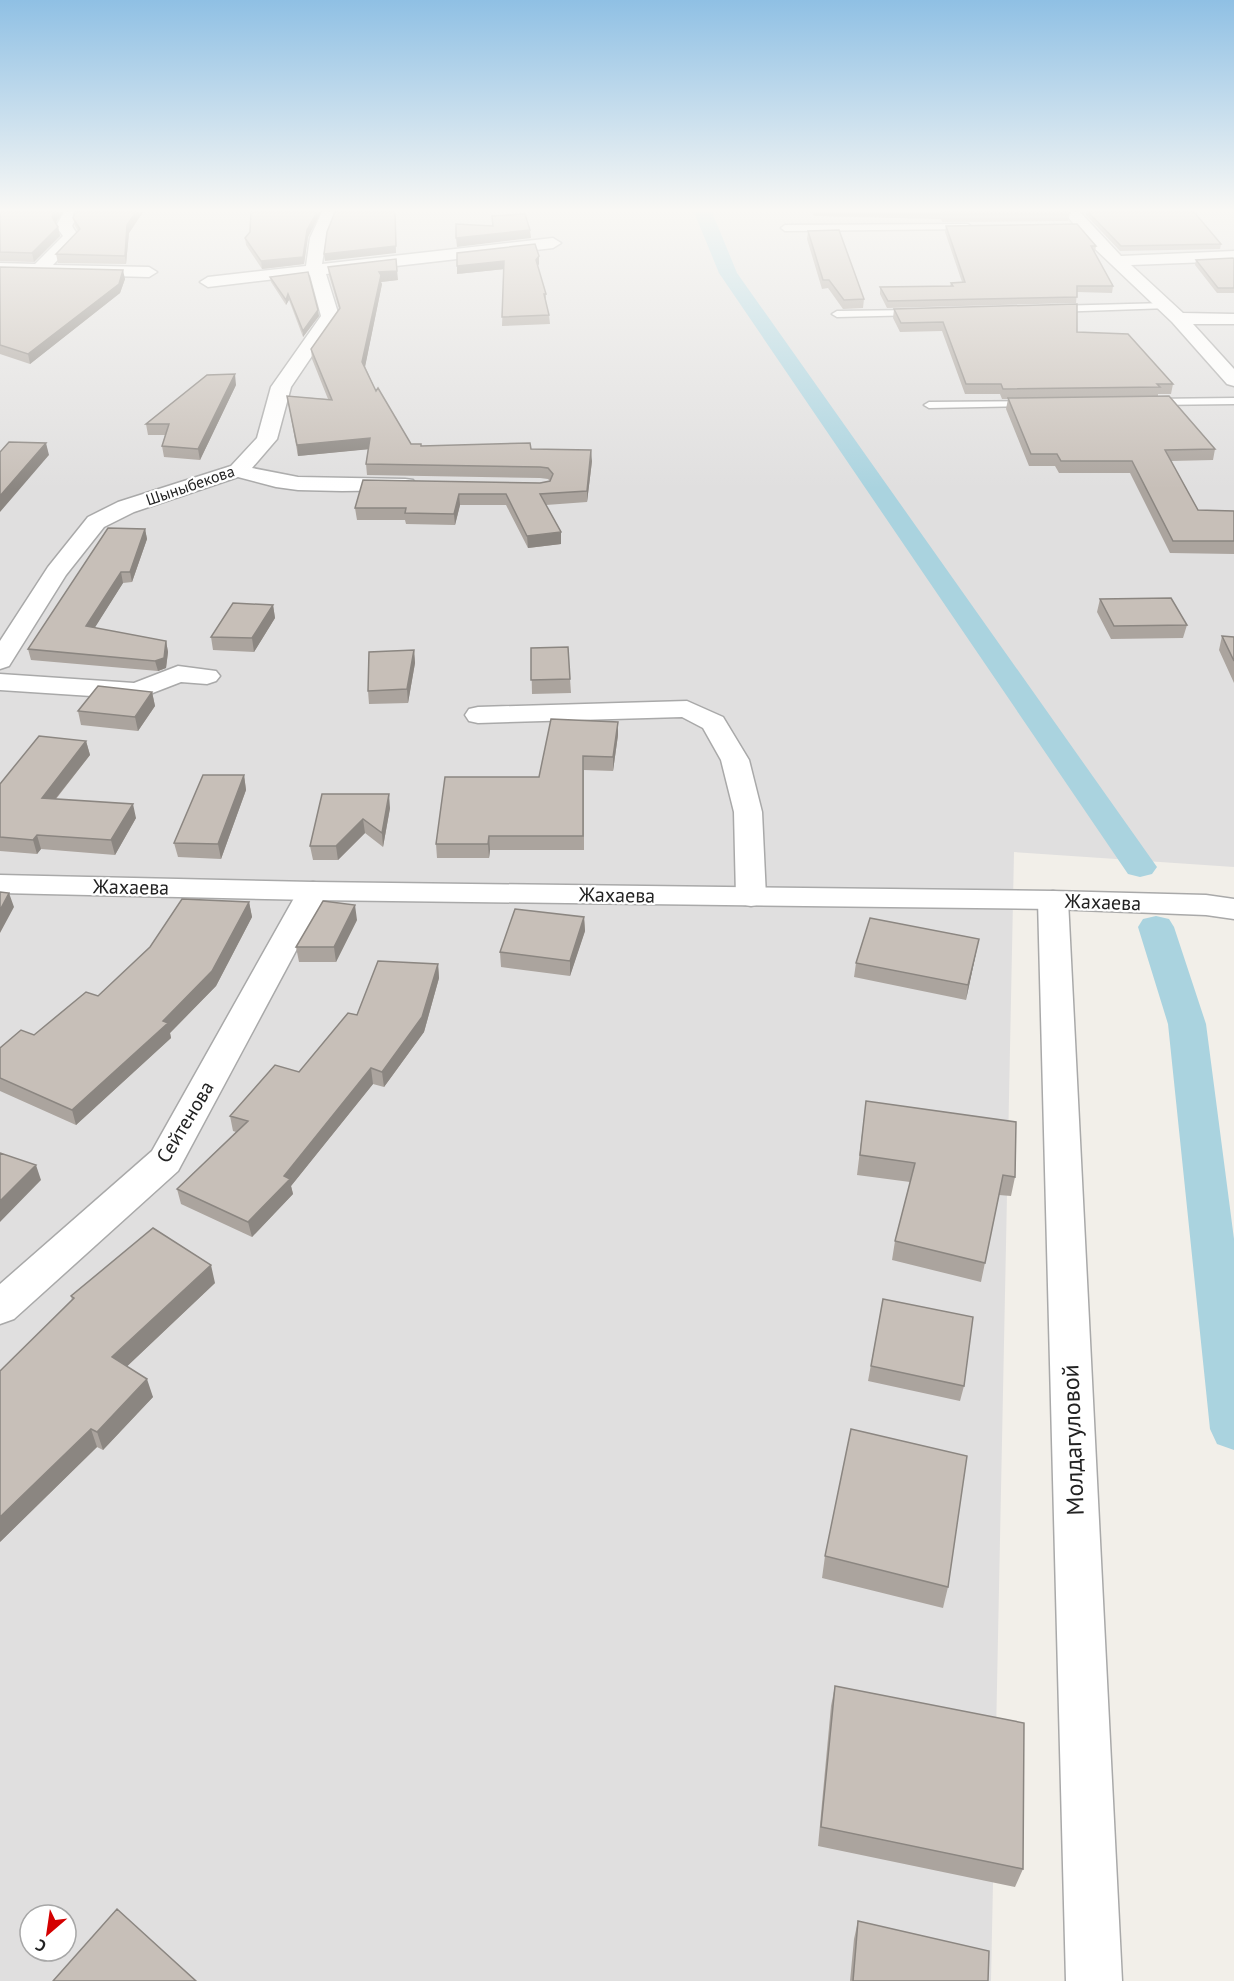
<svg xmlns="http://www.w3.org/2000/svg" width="1234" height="1981" viewBox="0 0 1234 1981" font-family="'PT Sans',sans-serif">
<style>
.residential{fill:#e0dfdf;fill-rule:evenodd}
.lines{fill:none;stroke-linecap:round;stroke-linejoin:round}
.canal{fill:#aad3df;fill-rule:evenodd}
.service-casing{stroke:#a9a9a9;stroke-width:3}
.minor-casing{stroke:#a9a9a9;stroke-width:3}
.tertiary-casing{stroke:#a9a9a9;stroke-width:3}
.service{fill:#fff;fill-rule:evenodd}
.minor{fill:#fff;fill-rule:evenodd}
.tertiary{fill:#fff;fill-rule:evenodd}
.wall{fill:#aba49e}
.shaded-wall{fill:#8b8681}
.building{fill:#c7bfb8;stroke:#8b8681;stroke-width:1.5}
.labels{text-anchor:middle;stroke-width:4.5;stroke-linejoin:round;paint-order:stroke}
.far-street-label{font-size:16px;fill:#222;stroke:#fff}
.street-label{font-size:20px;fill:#222;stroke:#fff}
.near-street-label{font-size:24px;fill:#222;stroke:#fff}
</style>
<rect width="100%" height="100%" fill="#f2efe9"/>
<path class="residential" d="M0,212H1234V867L1014,852L991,1981H0ZM30,1915H66V1951H30Z"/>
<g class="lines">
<path class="canal" d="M694,212H712L737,273L1157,867L1152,874L1140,877L1128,874L719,273Z
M1156,916L1169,919L1174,927L1206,1024L1234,1239V1450L1217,1444L1210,1429L1168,1024L1138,927L1143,919Z"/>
<defs>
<path id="service" d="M968,224L972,227L971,229L785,231L781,228L785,225Z
M1166,303L1169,304V308L1054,312L1049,309L1054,306Z
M916,310L921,313L919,315L837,317L832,314L837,311Z
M1234,398V404L1152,405L1147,402L1152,399Z
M1031,401L1036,404L1035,406L929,408L924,405L929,402Z"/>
<path id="minor" d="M64,212H79L72,226L79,237L53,265L149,267L157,272L149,277L0,273V263L35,264L63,236L56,226Z
M322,212H337L326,238L322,264L553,238L561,243L553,248L326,274L339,316L291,387L277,439L252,468L298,477L405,479L413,480L416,485L413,490L342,491L298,490L276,487L238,477L134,512L104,527L66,575L9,666L0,669V641L48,567L88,517L118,502L231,466L257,438L271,387L321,316L310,275L208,287L200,282L208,277L306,266L310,238Z
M1064,212H1080L1121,256L1234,251V261L1131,265L1183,313L1234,314V324H1193L1234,369V386L1227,384L1172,322L1091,245Z
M178,666L216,671L220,676L216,681L207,684L181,682L137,699L0,690V674L134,683Z
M687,701L723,717L749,760L762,812L766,897L762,904L751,906L740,904L736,897L734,812L721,760L703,728L682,717L478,723L469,721L465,715L469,709L478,707Z
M313,882L324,884L328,891L178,1171L14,1319L0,1324V1284L152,1151L298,891L302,884Z
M1053,891L1064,893L1068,900L1122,1981H1066L1038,900L1042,893Z"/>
<path id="tertiary" d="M0,875L313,882L1053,891L1206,895L1234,899V919L1206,915L1053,909L313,900L0,893Z"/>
</defs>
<use href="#service" class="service-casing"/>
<use href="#minor" class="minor-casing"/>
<use href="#tertiary" class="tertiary-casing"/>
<use href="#service" class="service"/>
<use href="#minor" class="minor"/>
<use href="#tertiary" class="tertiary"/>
</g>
<path class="wall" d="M0,212L56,223L58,227L60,236L34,262L0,261Z
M75,212H143L129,233L126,264L58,263L56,254L78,231L75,226L73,218Z
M251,212H321L308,237L304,264L262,269L246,245L245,238L250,232Z
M812,212H1069L1070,213L1068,221L942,222L941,219L814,216Z
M1086,212H1194L1221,244L1220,249L1120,251L1086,215Z
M946,226L1096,246L1095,252H1094L1113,286L1112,293L1077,292L1076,303L887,308L880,294V287L950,286L951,283L962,282L945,232Z
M808,231L864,299L863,308L843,309L828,288L822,289L807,239Z
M539,256V264L537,266L546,294V303L549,315L550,324L502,326L504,269L457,274Z
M1234,259V293H1217L1195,265L1196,260Z
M0,267L125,279L120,293L30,364L0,354Z
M328,267L398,280L381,282L382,284L365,366L376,391L411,444L421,446L531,449L592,461L587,502L546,505L561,532V544L528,548L506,505H460L455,525L406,524L405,520H357L355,508L540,483L550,481L548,479L540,478L367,475L366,464L368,449L298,456L287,396L328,399L312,359L311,349L339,309L329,276Z
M270,277L319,316L303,337L289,300L286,305L271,282Z
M894,309L1077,332L1173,384L1171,394H1158V396L1215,449L1213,460L1171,461L1198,510L1234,511V554L1170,553L1130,473H1059L1055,466H1029L1006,409L1008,399H1002L1000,394H965L942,331L900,332L893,318Z
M236,385L200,460L164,457L162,446L165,435H148L146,424Z
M145,529L147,539L132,582L123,583L94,628L166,641L168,652L166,668L158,671L31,660L28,649Z
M1100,599L1187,625L1183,638L1111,639L1097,612Z
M273,605L275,618L254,652L213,650L211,637Z
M1222,636L1234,637V683L1219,650Z
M531,648L570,679L571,693L532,694Z
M414,650L415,663L408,703L369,704L368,691Z
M152,692L155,706L138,731L81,725L78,711Z
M618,735L613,771L584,770V850H490L489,858H437L436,844L539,777Z
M86,741L90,755L56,799L136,818L115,855L41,849L37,854L0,851V784Z
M244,775L246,790L221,859L178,857L174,843Z
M322,794L390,808L383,847L365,833L338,860H313L310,846Z
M249,902L252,917L216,986L170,1033L171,1038L76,1125L0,1091V1048L34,1035Z
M584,917L585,931L570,976L501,967L500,952Z
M357,920L336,962H299L296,947Z
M976,953L966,1000L854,977L856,963Z
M438,964L439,978L424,1032L384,1087L373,1084L291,1186L293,1194L252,1237L181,1204L177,1189L236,1132L233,1131L230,1116L299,1072L357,1015Z
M866,1101L1015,1177L1011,1196L999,1195L981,1282L892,1260L895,1241L910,1182L857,1175Z
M215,1283L127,1366L153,1397L103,1450L97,1447L0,1542L72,1300L71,1296Z
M883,1299L964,1386L960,1401L868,1381Z
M825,1556L948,1587L943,1608L822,1578Z
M835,1686L1023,1869L1015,1887L818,1846L831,1706Z
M858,1921L988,1981H850L854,1939Z"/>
<path class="shaded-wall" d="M55,212H63L54,225L52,217Z
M136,212H143L129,233L126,264L125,256L127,225Z
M317,212H321L308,237L304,264L262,269L261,261L307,230Z
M395,212L396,253L325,261L324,254Z
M58,227L60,236L34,262L32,253Z
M530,230L531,238L457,247L456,238Z
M539,256V264L536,269V260Z
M396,259L398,280L381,282L382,284L364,372L362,362L379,272Z
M504,261L505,269L457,274V266Z
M123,270L125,279L120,293L30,364L28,354Z
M288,294L289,300L286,305V300Z
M318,310L319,316L303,337V331Z
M235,374L236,385L200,460L198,449Z
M370,438L371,449L298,456L297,445Z
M46,443L49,455L0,512V496Z
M591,450L592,461L587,502V491Z
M459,494L460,505L455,525L454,514Z
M145,529L147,539L132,582L130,572Z
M561,532V544L528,548L527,536Z
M121,572L123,583L89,637L86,626Z
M273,605L275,618L254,652L252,638Z
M166,641L168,652L166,668L158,671L155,661Z
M414,650L415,663L408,703L407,689Z
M152,692L155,706L138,731L135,717Z
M618,722V735L613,771V757Z
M86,741L90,755L45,812L42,798Z
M244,775L246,790L221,859L218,844Z
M389,794L390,808L383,847L382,833Z
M133,804L136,818L115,855L111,840Z
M363,819L365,833L338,860L336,846Z
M37,835L41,849L37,854L33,840Z
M489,836L490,850L489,858L488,844Z
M9,893L14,907L0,933V910Z
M249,902L252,917L216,986L170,1033L171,1038L76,1125L72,1110L163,1021Z
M355,905L357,920L336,962L334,947Z
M584,917L585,931L570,976V961Z
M979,939L976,953L966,1000L968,985Z
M438,964L439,978L424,1032L384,1087L382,1072Z
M371,1068L373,1084L291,1186L293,1194L252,1237L248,1222L284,1176Z
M36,1165L41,1180L0,1222V1201Z
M211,1265L215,1283L118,1375L112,1357Z
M147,1379L153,1397L103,1450L97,1432Z
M91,1429L97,1447L0,1542V1517Z"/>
<path class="building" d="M0,212H55L52,217L58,227L32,253L0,252Z
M75,212H136L127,225L125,256L56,254L80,229L73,218Z
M251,212H317L307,230L303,257L261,261L245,238L250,232Z
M335,212H395L396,246L324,254L327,232Z
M942,212H1069L1070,213L943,214Z
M1088,212H1194L1221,244L1121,246Z
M525,214L530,230L456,238V224L493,226L492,216Z
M1077,224L1096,246H1091L1113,286H1077V297L888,301L880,287L953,286L951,283L965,282L946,226Z
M839,230L864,299L844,300L829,280H823L808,231Z
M535,244L539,256L536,260L546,294H544L549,315L502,317L504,261L457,266V253Z
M1233,258L1234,259V288H1218L1196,260Z
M396,259L397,271L379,272L381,275L362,362L376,391L378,388L411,444H421V446L530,443L531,449L591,450L587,491L540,494L561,532L527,536L506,494H459L454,514L405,513L406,508H355L363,480L540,483L550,481L553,474L548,468L540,467L366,464L370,438L297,445L287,396L332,400L311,349L340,308L328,267Z
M0,267L123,270L119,284L28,354L0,345Z
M308,272L318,310L303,331L288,294L286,300L270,277Z
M1077,304V332L1128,334L1173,384H1157L1160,387L1003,389L1001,384H966L943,322L901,323L894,309Z
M235,374L198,449L162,446L169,424H146L207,375Z
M1169,396L1215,449L1165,450L1198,510L1234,511V541H1173L1132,461H1061L1057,454H1031L1008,398Z
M9,442L46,443L0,496V452Z
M108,528L145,529L130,572H121L86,626L166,641L164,658L155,661L28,649Z
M1171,598L1187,625L1114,626L1100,599Z
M233,603L273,605L252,638L211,637Z
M1222,636L1234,637V661Z
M568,647L570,679L531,680V648Z
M414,650L407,689L368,691L369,652Z
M98,686L152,692L135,717L78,711Z
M551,719L618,722L613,757L583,756V836H489L488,844H436L445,777H539Z
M39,736L86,741L42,798L133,804L111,840L37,835L33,840L0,837V784Z
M203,775H244L218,844L174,843Z
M322,794H389L382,833L363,819L336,846H310Z
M0,892L9,893L0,910Z
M182,899L249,902L212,971L163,1021L168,1023L72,1110L0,1078V1048L21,1030L34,1035L86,992L98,996L150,947Z
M323,901L355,905L334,947H296Z
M515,909L584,917L570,961L500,952Z
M870,918L979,939L968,985L856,963Z
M378,961L438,964L422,1017L382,1072L371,1068L284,1176L290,1179L248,1222L177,1189L248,1121L230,1116L275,1065L299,1072L348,1013L357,1015Z
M866,1101L1016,1122L1015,1177L1003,1175L985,1263L895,1241L915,1163L860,1155Z
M0,1153L36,1165L0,1201Z
M153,1228L211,1265L112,1357L147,1379L97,1432L91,1429L0,1517V1371L74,1298L71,1296Z
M883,1299L973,1317L964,1386L871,1366Z
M851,1429L967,1456L948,1587L825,1556Z
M835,1686L1024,1723L1023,1869L821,1827Z
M117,1909L196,1981H53Z
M858,1921L989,1951L988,1981H853Z"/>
<linearGradient id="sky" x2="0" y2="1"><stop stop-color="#8fc0e4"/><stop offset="0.43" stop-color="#f9f8f5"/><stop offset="1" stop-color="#f9f8f5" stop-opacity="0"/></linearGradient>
<rect width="1234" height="489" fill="url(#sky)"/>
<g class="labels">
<g class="far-street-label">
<text transform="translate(190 485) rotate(-19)" y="6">Шыныбекова</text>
</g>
<g class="street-label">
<text transform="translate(131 887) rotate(1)" y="7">Жахаева</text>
<text transform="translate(617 895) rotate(1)" y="7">Жахаева</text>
<text transform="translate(1103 902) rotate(2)" y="7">Жахаева</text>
<text transform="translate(185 1122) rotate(-59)" y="7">Сейтенова</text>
</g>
<g class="near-street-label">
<text transform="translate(1073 1440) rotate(-92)" y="8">Молдагуловой</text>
</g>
</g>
<g transform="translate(48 1933) rotate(209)"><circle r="28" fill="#ffffff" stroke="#a7a7a7" stroke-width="1.5"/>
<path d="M0-4.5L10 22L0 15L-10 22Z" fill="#d40000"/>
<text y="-9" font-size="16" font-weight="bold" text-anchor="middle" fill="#222222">С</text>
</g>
</svg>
